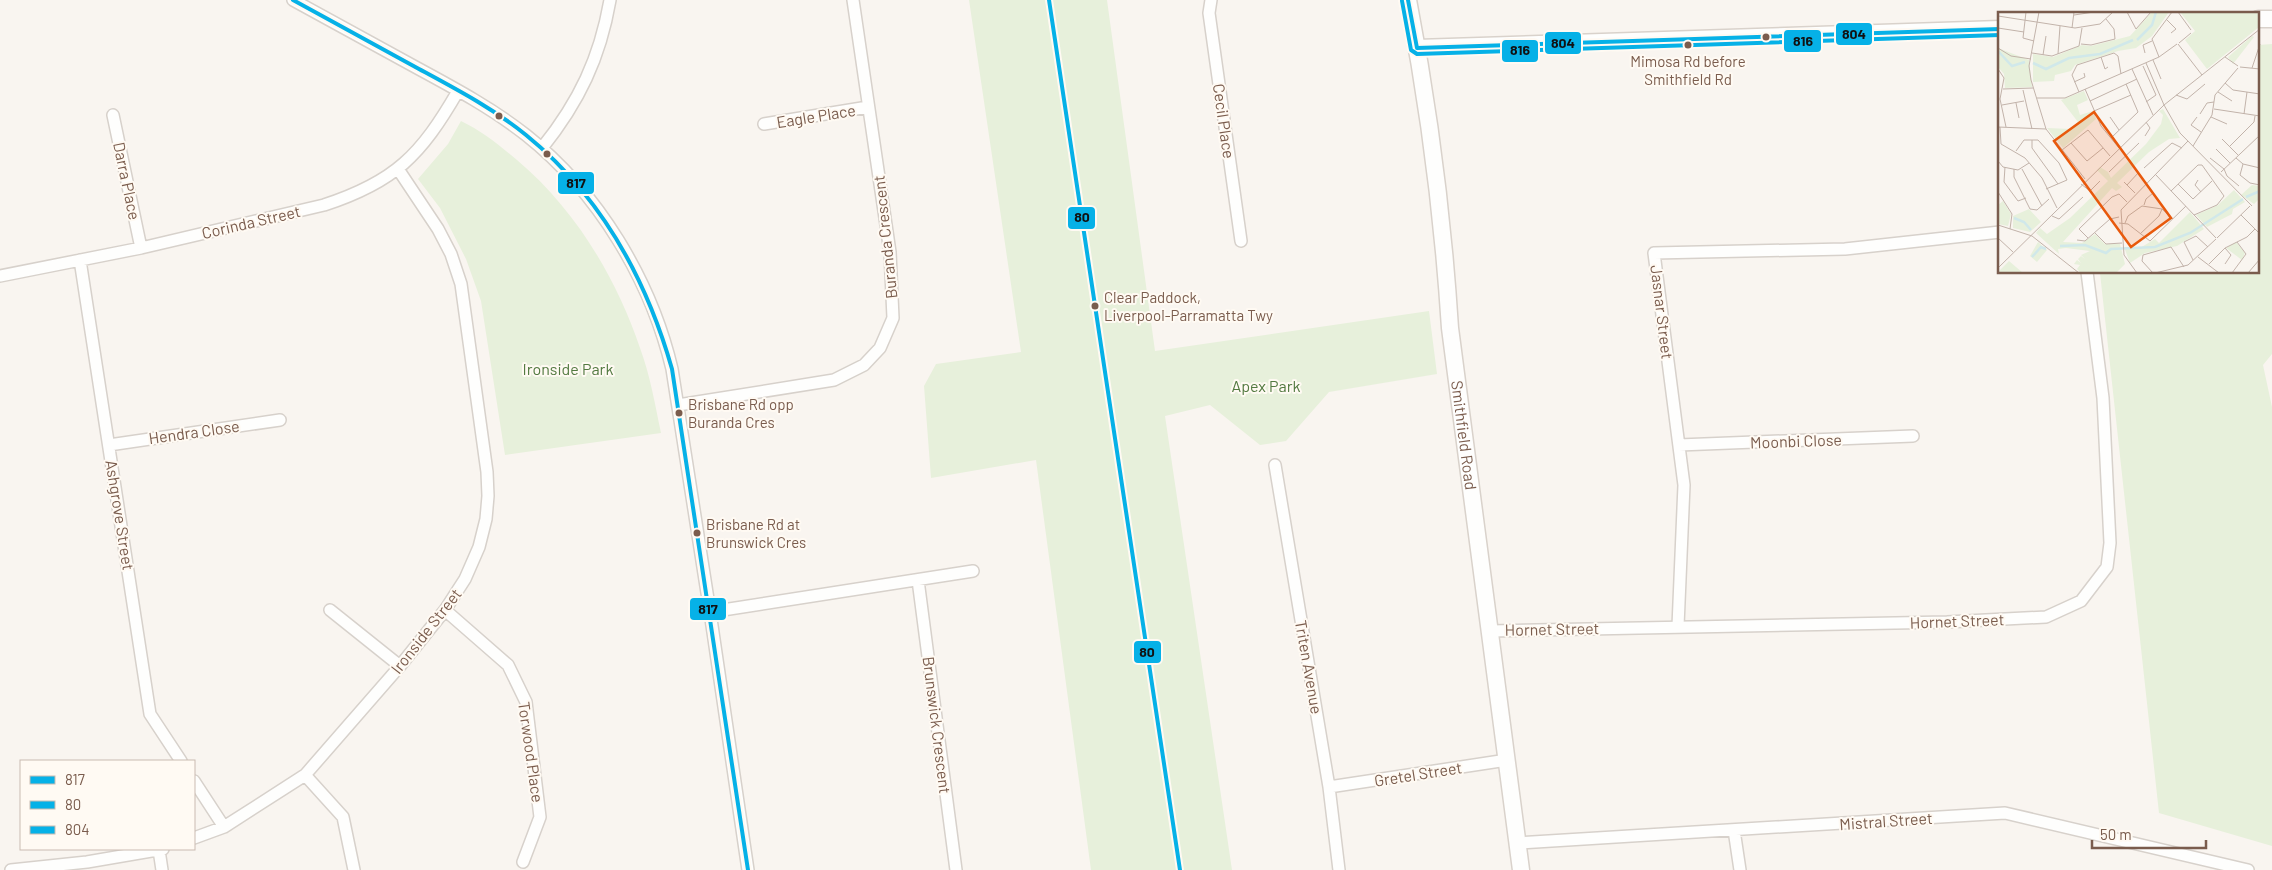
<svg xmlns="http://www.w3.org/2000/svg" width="2272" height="870" viewBox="0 0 2272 870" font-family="Barlow,sans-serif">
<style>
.green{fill:#e7f0db}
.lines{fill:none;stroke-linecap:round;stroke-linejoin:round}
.street-casing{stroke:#d7d1cb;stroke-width:14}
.secondary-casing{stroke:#d9d2cb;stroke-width:19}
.street{stroke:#fefefd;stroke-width:11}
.secondary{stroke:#fefefd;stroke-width:16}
.bus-1-casing{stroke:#fffaf3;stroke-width:8}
.bus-2-casing{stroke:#fffaf3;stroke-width:8}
.bus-3-casing{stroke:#fffaf3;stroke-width:8}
.bus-4-casing{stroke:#fffaf3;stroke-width:8}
.bus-1{stroke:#06b1e7;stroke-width:4}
.bus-2{stroke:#06b1e7;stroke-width:4}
.bus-3{stroke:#06b1e7;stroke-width:4}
.bus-4{stroke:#06b1e7;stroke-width:4}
.bus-dot{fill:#7a5c4d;stroke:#fffaf3;stroke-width:2}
.labels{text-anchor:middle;stroke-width:4;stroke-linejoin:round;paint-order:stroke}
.bus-label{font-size:15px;fill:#7a5c4d;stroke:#fffaf3;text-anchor:start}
.street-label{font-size:16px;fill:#7a5c4d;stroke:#fffaf3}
.park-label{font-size:16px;fill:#537a41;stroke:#fffaf3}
.inset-river{fill:none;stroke:#d0e8ea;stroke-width:2.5}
.inset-road{fill:none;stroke:#c2b3aa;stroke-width:1}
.view{fill:#e8590c;fill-opacity:0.15;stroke:#e8590c;stroke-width:2.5}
.inset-edge{fill:none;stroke:#7a5c4d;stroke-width:2.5}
.line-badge{stroke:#fffaf3;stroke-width:2}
.pale-badge-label{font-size:14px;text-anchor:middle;font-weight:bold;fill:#111}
</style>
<rect width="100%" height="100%" fill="#f9f5f0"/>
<path class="green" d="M969,0H1107L1155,351L1429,311L1437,374L1329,392L1286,441L1260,445L1210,405L1165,416L1232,870H1091L1036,460L931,478L924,386L936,364L1021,352Z
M2272,44V354L2263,365L2272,407V846L2159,813L2100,273L2258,272V45Z
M461,121C482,131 499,145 517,160C575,209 616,277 640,348C650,375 655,404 661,433L505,455L481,301L466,259L440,208L418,179L448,144Z"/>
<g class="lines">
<defs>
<path id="street" d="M293,0C335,23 377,46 419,69C456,89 493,109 526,135C598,192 651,280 672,369L710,612L748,870
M1211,0L1209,13L1241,241
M113,115L141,248
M764,124L868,107
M542,148C579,102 600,58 610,0
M80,260L150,714L181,761
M0,276L141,248L324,205C395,182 421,155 458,91
M678,405L834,380L864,365L880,348L893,318L890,252L853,0
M109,445L280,420
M1679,445L1913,436
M1275,465L1329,787L1339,870
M918,580L956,870
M330,610L400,666
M445,610L508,665L526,702L540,817L523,862
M710,612L973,571
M1678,626L1684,485L1654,253L1845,249L2000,232
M1490,631L1947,622L2046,617L2081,601L2107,567L2110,543L2103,398L2087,272
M305,775L343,817L354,870
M194,781L224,827
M1329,787L1507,760
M1734,830L1740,870
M194,838L224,827L305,775L400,666L445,610L465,579L479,547L486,519L488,496L487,472L461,284L451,254L438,229L398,169
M1518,843L2005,813L2248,870
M159,850L162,870
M11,870L87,862L163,849"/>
<g id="secondary">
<path id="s1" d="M1408,0C1429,108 1443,218 1450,328L1521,870"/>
<path d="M2258,19H2272"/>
<path d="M1417,48L2000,29"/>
</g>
</defs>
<use href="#street" class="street-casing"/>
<use href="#secondary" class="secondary-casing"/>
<use href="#street" class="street"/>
<use href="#secondary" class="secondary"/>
<defs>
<path id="bus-1" d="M293,0C335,23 377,46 419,69C456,89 494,109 526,135C600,195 646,278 672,369L748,870"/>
<path id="bus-2" d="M1049,0L1180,870"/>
<path id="bus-3" d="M1408,0L1417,48
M1417,48L2000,29"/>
<path id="bus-4" d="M1402,1L1411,50L1417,54L2000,35"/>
</defs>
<use href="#bus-1" class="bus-1-casing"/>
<use href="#bus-2" class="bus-2-casing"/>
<use href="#bus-3" class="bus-3-casing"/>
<use href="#bus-4" class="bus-4-casing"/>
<use href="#bus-1" class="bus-1"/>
<use href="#bus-2" class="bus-2"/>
<use href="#bus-3" class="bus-3"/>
<use href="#bus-4" class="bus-4"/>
</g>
<g class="bus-dot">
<circle cx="1766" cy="37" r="4.5"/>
<circle cx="1688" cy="45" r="4.5"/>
<circle cx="499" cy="116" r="4.5"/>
<circle cx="547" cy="154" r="4.5"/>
<circle cx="1095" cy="306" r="4.5"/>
<circle cx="679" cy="413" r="4.5"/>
<circle cx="697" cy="533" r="4.5"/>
</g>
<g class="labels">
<g class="bus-label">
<text x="1688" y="67" text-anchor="middle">Mimosa Rd before<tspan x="1688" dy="18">Smithfield Rd</tspan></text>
<text x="1104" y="303">Clear Paddock,<tspan x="1104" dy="18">Liverpool-Parramatta Twy</tspan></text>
<text x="688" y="410">Brisbane Rd opp<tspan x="688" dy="18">Buranda Cres</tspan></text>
<text x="706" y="530">Brisbane Rd at<tspan x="706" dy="18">Brunswick Cres</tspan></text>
</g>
<g class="street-label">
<text transform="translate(816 116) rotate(-9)" y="6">Eagle Place</text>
<text transform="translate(1224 121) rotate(82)" y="6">Cecil Place</text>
<text transform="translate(127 181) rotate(78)" y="6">Darra Place</text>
<text transform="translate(251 222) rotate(-13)" y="6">Corinda Street</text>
<text transform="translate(885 237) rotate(-96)" y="6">Buranda Crescent</text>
<text transform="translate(1662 312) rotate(83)" y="6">Jasnar Street</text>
<text transform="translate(194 432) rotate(-8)" y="6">Hendra Close</text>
<text dy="6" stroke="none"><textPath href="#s1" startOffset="439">Smithfield Road</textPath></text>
<text transform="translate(1796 441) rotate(-2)" y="6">Moonbi Close</text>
<text transform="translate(120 515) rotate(81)" y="6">Ashgrove Street</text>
<text transform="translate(1957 621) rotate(-2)" y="6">Hornet Street</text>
<text transform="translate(1552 629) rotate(-1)" y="6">Hornet Street</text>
<text transform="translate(426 631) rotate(-52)" y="6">Ironside Street</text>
<text transform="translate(1309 667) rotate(80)" y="6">Triten Avenue</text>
<text transform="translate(937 725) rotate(83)" y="6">Brunswick Crescent</text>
<text transform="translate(531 752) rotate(82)" y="6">Torwood Place</text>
<text transform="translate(1418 774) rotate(-9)" y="6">Gretel Street</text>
<text transform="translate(1886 821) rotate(-4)" y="6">Mistral Street</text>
</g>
<g class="park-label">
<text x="568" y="375">Ironside Park</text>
<text x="1266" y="392">Apex Park</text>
</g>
</g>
<g transform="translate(1998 12)">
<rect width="261" height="261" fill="#f9f5f0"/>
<path d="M154,0H171L154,24L138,36L120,39L77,53L73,59L57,63L56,69L35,70V42L55,45L84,33L93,34L132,24ZM182,0H261V15L209,57L187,28L197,19ZM254,24L256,25L235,52L230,45ZM0,36L31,48L34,75L7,76L6,62L0,55ZM86,79L90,88L79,93L82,103L95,99L98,107L65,136L49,116L73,117L80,110L63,88ZM165,97L182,126L171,127L151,140L119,171L124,175L118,179L114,176L65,230L84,231L97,222L107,232H122L127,252L118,261H83L79,257L82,253L76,252L79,248L83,251L80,247L83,244L87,247L83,243L92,239L68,236L60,237L61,242L38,221L42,216L49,222L72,206L110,169L99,158L102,155L110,160L113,166L148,132L163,112L165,103L161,99ZM254,173L261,174V187L256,192L243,183ZM236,178L247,190L235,197L234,202L209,215L198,203L220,193ZM5,189L13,202L10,214L0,212V193ZM31,197L43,210L32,220L15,216V204ZM192,200L206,217L179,234L147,241L132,251L126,235L142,236L157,227L161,231ZM40,230L49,238L39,250L32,244ZM238,230L247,241L244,248L228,236ZM11,249L25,261L0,260Z" fill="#e7f0db"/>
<path class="inset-river" d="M139,28L154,13L158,0M0,39L14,54L27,50M35,51L48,57L71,46L102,42L135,28M248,185L262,179M16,206L26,210L33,218M62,234L87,233L108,241L113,237L157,235L192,221L245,187M34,245L43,235L48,237"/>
<path class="inset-road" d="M28,0L25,26L36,29M41,0L31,54L33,68L48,117L87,167M129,0L138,17L153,0M180,0L193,18M76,3L96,0M0,4L77,16L102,12L115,0M168,7L178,17L173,21M0,16L26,20M74,16L76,0M181,31L193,21M83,32L93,33L117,27L116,17L108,7M180,32L204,63M0,36L13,44L33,47M34,41L54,44L81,34L84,16M147,41L145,33L154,29M60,42L62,14M45,43L48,24M103,45L107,57L110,55M161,45L154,27L174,0M227,45L240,54M155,48L163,67M148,51L166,93M145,54L158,83L148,90M242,55L262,57M254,56L262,32M0,57L6,66L2,87L8,115M134,57L155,103M76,70L87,65L86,61M227,71L235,78L262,82M5,77L35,76M87,77L103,114L121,136M25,78L34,117M81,80L74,63L79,53L116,41L120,44L123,62M220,80L234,89M178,83L189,87L207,72M39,86H67L161,45L179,32M92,89L139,67M18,91L21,106M4,93L26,89M166,93L182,121L254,194M216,97L262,104M96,99L133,83M202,102L209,91L216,90M246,102L249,80M112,105L121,118M199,105L193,113L203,120M213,105L229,112M0,115L48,117M2,115L3,132L27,146L44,166L59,196M147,124L152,116L148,110M113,126L140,100L128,72M224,127L240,143M34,128V136L60,172M73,131L89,149L105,136M195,134L214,103L217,83L240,56M232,134L256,110L257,104M218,137L232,151M64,138L90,118L112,144M18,139L26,128H40L61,151L69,168L48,177M212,146L226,157M238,146L245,152L262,156M0,149L5,155L20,158L31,151M245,152L242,163L252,171L262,173M7,155L6,170L20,189L28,186M146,156L174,131L184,136M16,157V165L32,197L39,198L51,187M24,157L44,194M226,157L229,164L241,174M111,160L141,131M223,160L262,123M157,162L218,226M200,168L197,173L203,180M126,170L137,181M83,172L92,179L102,169M180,172L195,187L214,169M129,173L141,160M173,179L200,153H204L226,184L219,193L196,203M0,180L14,202L12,217M146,193L148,187L155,181M243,203L262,222M54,204L61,207L85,185M121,211L130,212L152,229L188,194M127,211L130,204L144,194L164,197L175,207M0,213L34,224L81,261M97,221L108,232L124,231M142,222L161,204L164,197M0,226L15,240M90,226L81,217L114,185L121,182L129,190M219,226L252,194M79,228L87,229L112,207L121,205M227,236L233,243L227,252M200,245L221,261M195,248L186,230L198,224L210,235M211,252L227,236L249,225L257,217M0,256L166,93L262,17M139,261L126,243L123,198L190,129M155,261L144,249L145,243L173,235L186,255M157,261L190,253L218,227M234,261L248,242L239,230M250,261L262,247"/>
<path class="view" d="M96,100L173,206L133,235L56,129Z"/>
<rect width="261" height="261" class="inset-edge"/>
</g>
<g class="line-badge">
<rect x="1835" y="22" width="38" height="24" rx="5" fill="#06b1e7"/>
<rect x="1783" y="29" width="39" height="24" rx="5" fill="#06b1e7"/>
<rect x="1544" y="31" width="38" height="24" rx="5" fill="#06b1e7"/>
<rect x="1501" y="39" width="38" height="24" rx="5" fill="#06b1e7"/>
<rect x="557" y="171" width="38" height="24" rx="5" fill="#06b1e7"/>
<rect x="1067" y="206" width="29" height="24" rx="5" fill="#06b1e7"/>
<rect x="689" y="597" width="38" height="24" rx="5" fill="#06b1e7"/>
<rect x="1133" y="640" width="29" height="24" rx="5" fill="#06b1e7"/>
</g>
<g class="pale-badge-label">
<text x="1854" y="39">804</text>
<text x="1803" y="46">816</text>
<text x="1563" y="48">804</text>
<text x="1520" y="55">816</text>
<text x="576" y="188">817</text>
<text x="1082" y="222">80</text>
<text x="708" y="614">817</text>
<text x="1147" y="657">80</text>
</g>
<rect x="20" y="760" width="175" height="90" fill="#fffaf3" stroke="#cabbb1"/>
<rect x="30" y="776" width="25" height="8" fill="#06b1e7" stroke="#cabbb1"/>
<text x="65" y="785" font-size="15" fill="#7a5c4d">817</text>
<rect x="30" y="801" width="25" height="8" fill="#06b1e7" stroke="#cabbb1"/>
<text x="65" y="810" font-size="15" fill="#7a5c4d">80</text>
<rect x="30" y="826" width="25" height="8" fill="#06b1e7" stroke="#cabbb1"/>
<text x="65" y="835" font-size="15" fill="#7a5c4d">804</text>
<path d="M2092 840v8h114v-8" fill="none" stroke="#7a5c4d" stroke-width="2.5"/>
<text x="2100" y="840" font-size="15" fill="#7a5c4d" stroke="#fffaf3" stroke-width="4" paint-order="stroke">50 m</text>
</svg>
